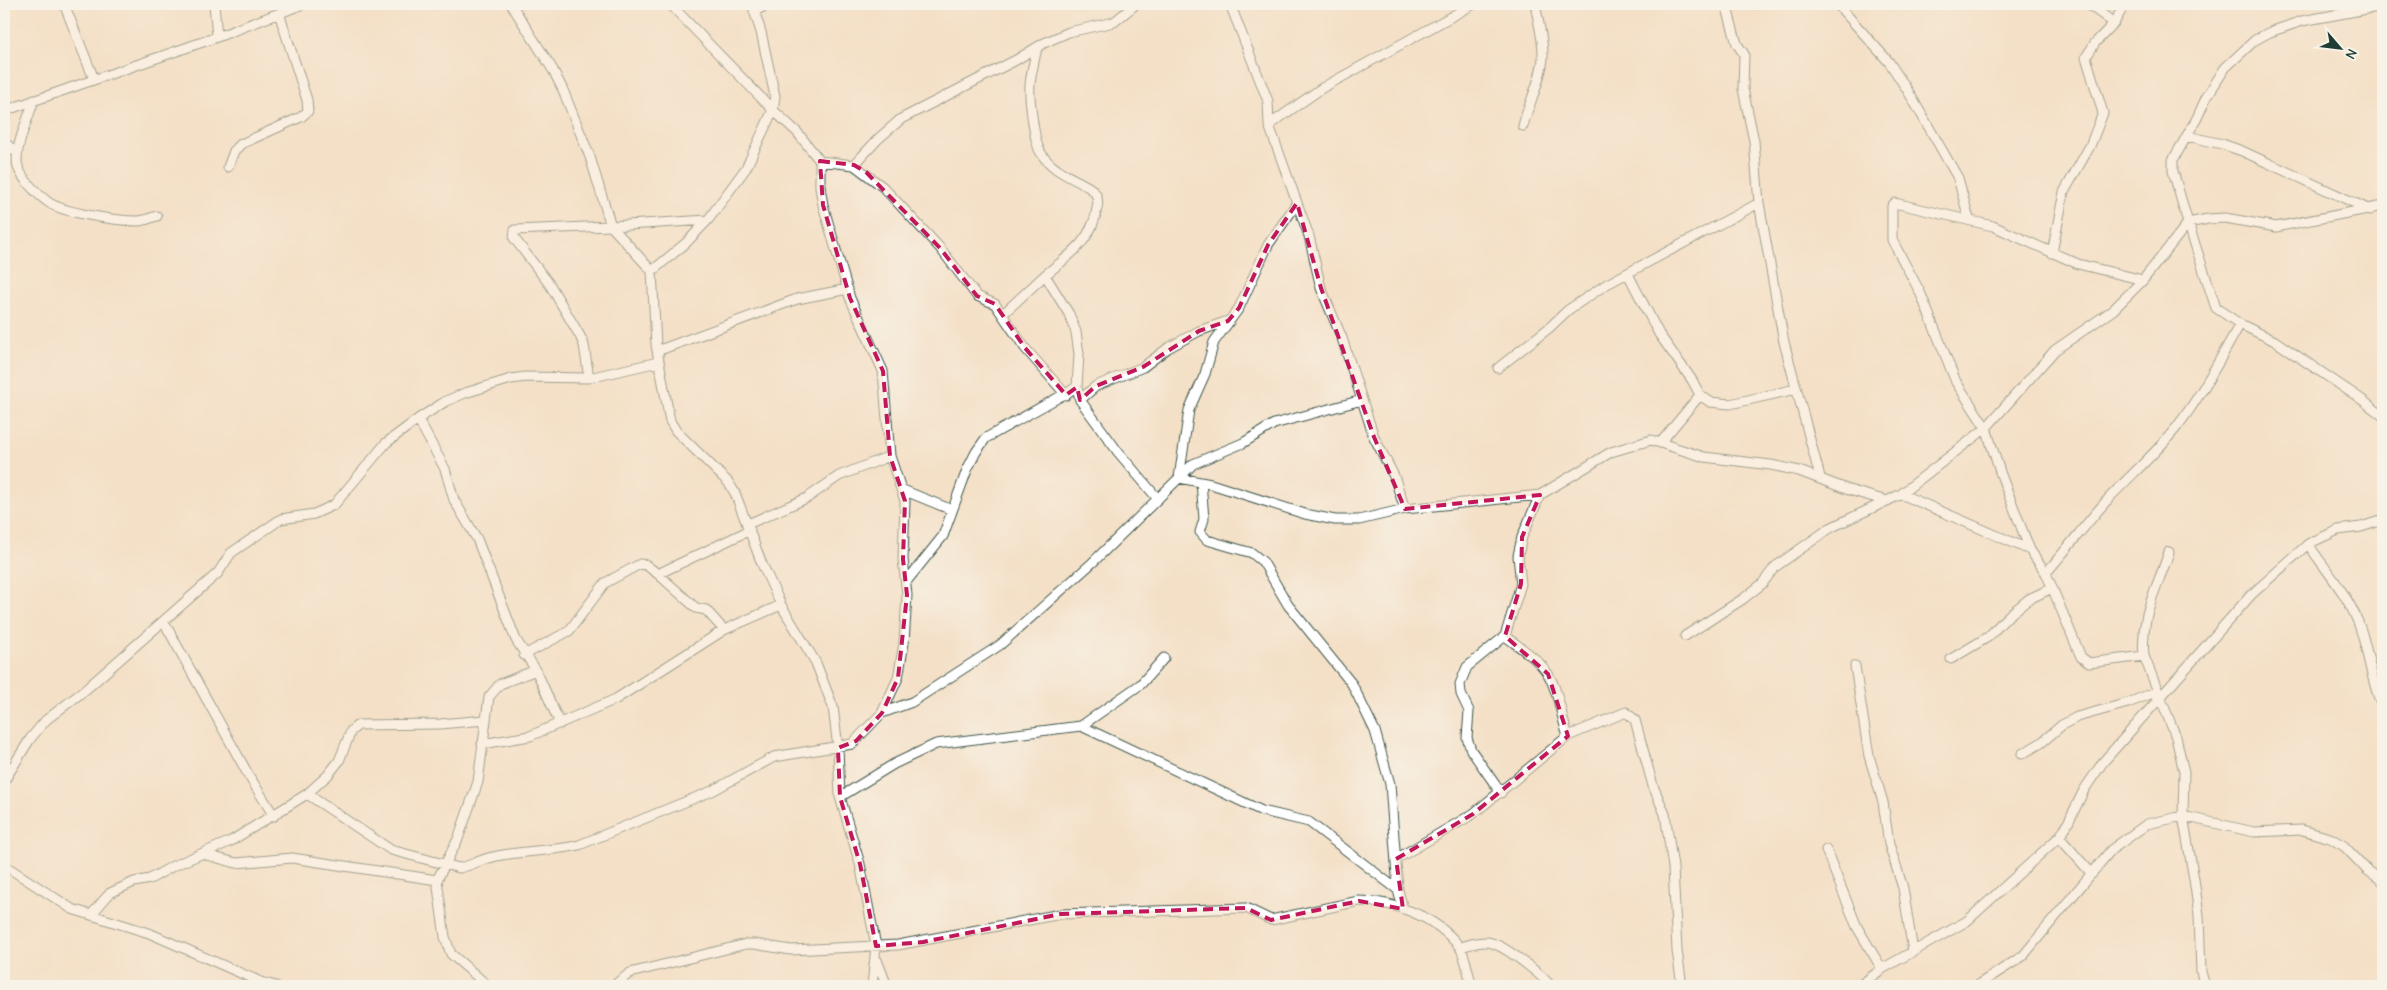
<svg xmlns="http://www.w3.org/2000/svg" width="2387" height="990" viewBox="0 0 2387 990" font-family="'Comic Neue',sans-serif">
<style>
.lines{fill:none;stroke-linecap:round;stroke-linejoin:round}
.street-casing{stroke:#3f554a;stroke-width:11}
.street{stroke:#fff;stroke-width:9}
.marked{fill:none;stroke:#c2185b;stroke-width:4;stroke-dasharray:10 6;stroke-linejoin:round}
</style>
<rect width="100%" height="100%" fill="#f7f3e8"/>
<filter id="ink" filterUnits="userSpaceOnUse"><feTurbulence type="fractalNoise" baseFrequency=".02" numOctaves="2"/><feDisplacementMap in="SourceGraphic" scale="10" xChannelSelector="R" yChannelSelector="G"/><feConvolveMatrix kernelMatrix="1 2 1 2 8 2 1 2 1" color-interpolation-filters="sRGB"/></filter>
<filter id="wash" filterUnits="userSpaceOnUse"><feTurbulence type="fractalNoise" baseFrequency=".0096" numOctaves="4" result="noise"/><feDisplacementMap in="SourceGraphic" scale="20" xChannelSelector="R" yChannelSelector="G"/><feGaussianBlur stdDeviation="1.12" result="paint"/><feColorMatrix in="noise" values="0 0 0 0 0 0 0 0 0 0 0 0 0 0 0 0 0 1.4 0 .05"/><feComposite in="paint" operator="in"/></filter>
<g filter="url(#wash)">
<rect width="100%" height="100%" fill="#f4e0c7"/>
</g>
<g filter="url(#ink)">
<g class="lines">
<defs>
<path id="street" d="M64,4L94,79
M214,4L217,37
M511,4L553,70L563,90L590,157L611,226L652,271
M752,4L761,32L775,96L773,110L746,168L708,220L686,243L652,271L656,345L670,421L676,431L728,482L735,493L762,564L781,605L816,663L833,707L838,748L840,797L860,864L876,946L872,986
M1230,4L1268,101L1269,125L1309,236L1321,288L1342,338L1374,437L1394,476L1405,509
M1726,4L1737,44L1744,54L1743,89L1754,141L1759,203L1784,342L1820,477
M1837,4L1889,62L1908,91L1958,178L1969,219
M2088,4L2114,23
M2383,6L2302,21L2270,32L2255,40L2225,68L2206,98L2197,118L2173,160V171L2188,223L2216,308L2240,324L2275,341L2361,399L2383,416
M755,11L769,4
M1037,47C1035,59 1031,72 1030,85C1029,97 1034,143 1041,153C1052,171 1072,177 1090,188C1097,193 1099,199 1097,208C1093,240 1069,256 1045,275L1069,314L1076,332L1079,354L1077,387L1080,400L1118,452L1158,499
M34,100C29,117 13,150 18,167C22,179 38,195 48,202C63,213 118,221 138,221C144,221 150,218 157,216
M4,111L217,37L303,4
M1269,125L1322,88L1474,4
M1523,126C1528,104 1541,82 1543,58C1544,41 1538,21 1535,4
M2187,136L2222,144L2242,151L2370,210
M4,142L17,153
M820,161L854,165L878,139L901,119L1016,60L1044,43L1069,32L1114,22L1136,4
M854,165L883,187L940,248L977,296L995,304L1025,348L1066,395
M228,167L234,151L241,144L301,117L308,111L307,100L279,13
M2052,253L2064,192L2090,146L2103,113L2086,57L2095,43L2114,23L2125,4
M1628,274L1659,334L1692,380L1700,395L1710,402L1730,404L1796,389
M2143,280L2078,264L1993,226L1899,204L1895,203L1892,206V240L1920,292L1956,382L1986,428L2000,472L2030,550L2046,573L2081,657L2089,663L2144,656L2176,737L2184,772L2183,816L2194,879L2199,915L2201,972L2205,986
M1003,314L1045,275
M657,351L797,299L848,289
M1498,368L1549,328L1568,310L1607,284L1759,203
M589,378L584,345L580,336L550,285L514,238L515,230L611,226L708,220
M1080,400L1096,386L1143,367L1168,348L1199,331L1228,321
M418,419L445,469L454,500L477,539L516,640L536,670L500,684L489,697L478,782L458,839L437,880L445,937L451,954L488,986
M1661,442L1700,395
M1179,478L1189,410L1205,374L1214,342L1239,308L1268,245L1297,203
M1179,478L1193,464L1243,443L1274,424L1362,400
M1201,482L1204,519L1200,532L1207,540L1252,553L1263,562L1288,605L1352,684L1375,731L1390,784L1398,890L1403,909
M903,490L952,510
M1901,494L2030,550
M748,524L807,498L839,476L890,456
M2308,544C2325,569 2347,594 2358,622C2369,650 2370,680 2383,708
M2046,573C2068,548 2088,521 2110,497C2132,474 2156,453 2176,428C2201,396 2220,359 2240,324
M658,574L696,608L706,610L724,630
M906,582L943,536L967,470L976,452L986,438L1077,387
M164,622L249,776L274,816
M1505,636C1519,647 1538,658 1548,674C1559,692 1561,716 1568,736
M1685,636L1743,599L1762,584L1775,567L1830,528L1887,501
M524,655L569,631L605,583L640,564L646,565L658,574L662,572L750,530
M2144,656C2140,613 2157,590 2169,552
M1951,659L1988,637L2008,616L2029,599L2052,588
M1855,666L1869,756L1883,802L1889,844L1903,888L1913,952
M536,670L560,724
M882,713L912,702L1000,645L1092,563L1179,478L1211,484L1305,514L1335,520H1359L1405,509L1540,495L1611,452L1651,440L1704,457L1771,465L1799,471L1849,490L1887,501L1901,494L1986,428L2055,350L2113,310L2143,280L2188,223L2208,219L2225,218L2276,227L2383,206
M1081,726L1141,684L1164,658
M482,744L530,736L616,699L724,630L781,605
M2022,754L2041,743L2062,725L2077,717L2128,703L2158,691
M4,781L30,739L46,720L85,690L218,573L231,553L281,519L314,514L334,505L386,443L418,419L446,401L465,393L511,379L525,377L589,378L658,362
M1501,793L1471,750L1467,738L1469,711L1461,694L1460,684L1467,667L1505,636L1521,584L1518,556L1522,537L1540,495
M307,794L391,850L459,868C471,866 481,859 493,857C521,850 551,852 579,845L712,791L774,757L852,744L882,713L898,678L904,643L907,595L903,559L905,501L890,456L883,371L850,298L823,205L820,187V161L797,132L773,110L670,4
M840,797L894,764L936,744L1081,726L1262,811L1309,822L1398,890
M2059,837L2092,874
M1826,850L1857,927L1882,969
M203,854L236,863L292,858L437,880
M1396,859L1473,814L1568,736L1626,712L1635,720L1653,786L1665,814L1673,867L1677,951L1682,986
M4,865L72,909L149,933L261,982L276,986
M91,915L110,893L134,882L150,879L173,866L231,841L307,794L328,775L339,761L351,731L358,725L440,724L485,720
M1460,947C1469,945 1478,941 1487,942C1503,943 1540,974 1551,986
M877,960L887,986
M613,986L630,973L746,944H754L791,950L898,945L1061,914L1246,908L1271,920L1359,901C1395,901 1436,917 1459,946C1466,955 1468,975 1472,986
M1859,986L1882,969L1967,921L2059,837L2065,829L2084,790L2103,762L2251,595L2308,544L2338,530L2361,527L2383,520
M1976,986L2023,956L2111,850L2147,824L2183,816L2254,832L2302,830L2330,838L2344,846L2367,870L2383,881"/>
</defs>
<use href="#street" class="street-casing"/>
<use href="#street" class="street"/>
</g>
</g>
<path d="M0 0H2387V990H0ZM820,161L854,165L866,172L940,248L977,296L995,304L1025,348L1066,395L1077,387L1080,400L1096,386L1143,367L1199,331L1228,321L1239,308L1268,245L1297,203L1321,288L1374,437L1405,509L1540,495L1522,537L1521,584L1505,636L1548,674L1568,736L1473,814L1396,859L1403,909L1359,901L1271,920L1246,908L1061,914L923,942L876,946L860,864L840,797L838,748L856,741L882,713L898,678L907,595L903,559L905,501L890,456L883,371L850,298L823,205Z" fill="#f4e0c7" fill-opacity=".55" fill-rule="evenodd"/>
<path class="marked" d="M820,161L854,165L866,172L940,248L977,296L995,304L1025,348L1066,395L1077,387L1080,400L1096,386L1143,367L1199,331L1228,321L1239,308L1268,245L1297,203L1321,288L1374,437L1405,509L1540,495L1522,537L1521,584L1505,636L1548,674L1568,736L1473,814L1396,859L1403,909L1359,901L1271,920L1246,908L1061,914L923,942L876,946L860,864L840,797L838,748L856,741L882,713L898,678L907,595L903,559L905,501L890,456L883,371L850,298L823,205Z"/>
<rect width="2387" height="990" fill="none" stroke="#f7f3e8" stroke-width="20"/>
<g transform="translate(2340 48) rotate(118)" stroke="#f7f3e8" stroke-width="4" paint-order="stroke">
<path d="M0-4L9 19L0 12L-9 19Z" fill="#1f3d34"/>
<text y="-8" font-size="14" font-weight="bold" text-anchor="middle" fill="#1f3d34">N</text>
</g>
</svg>
